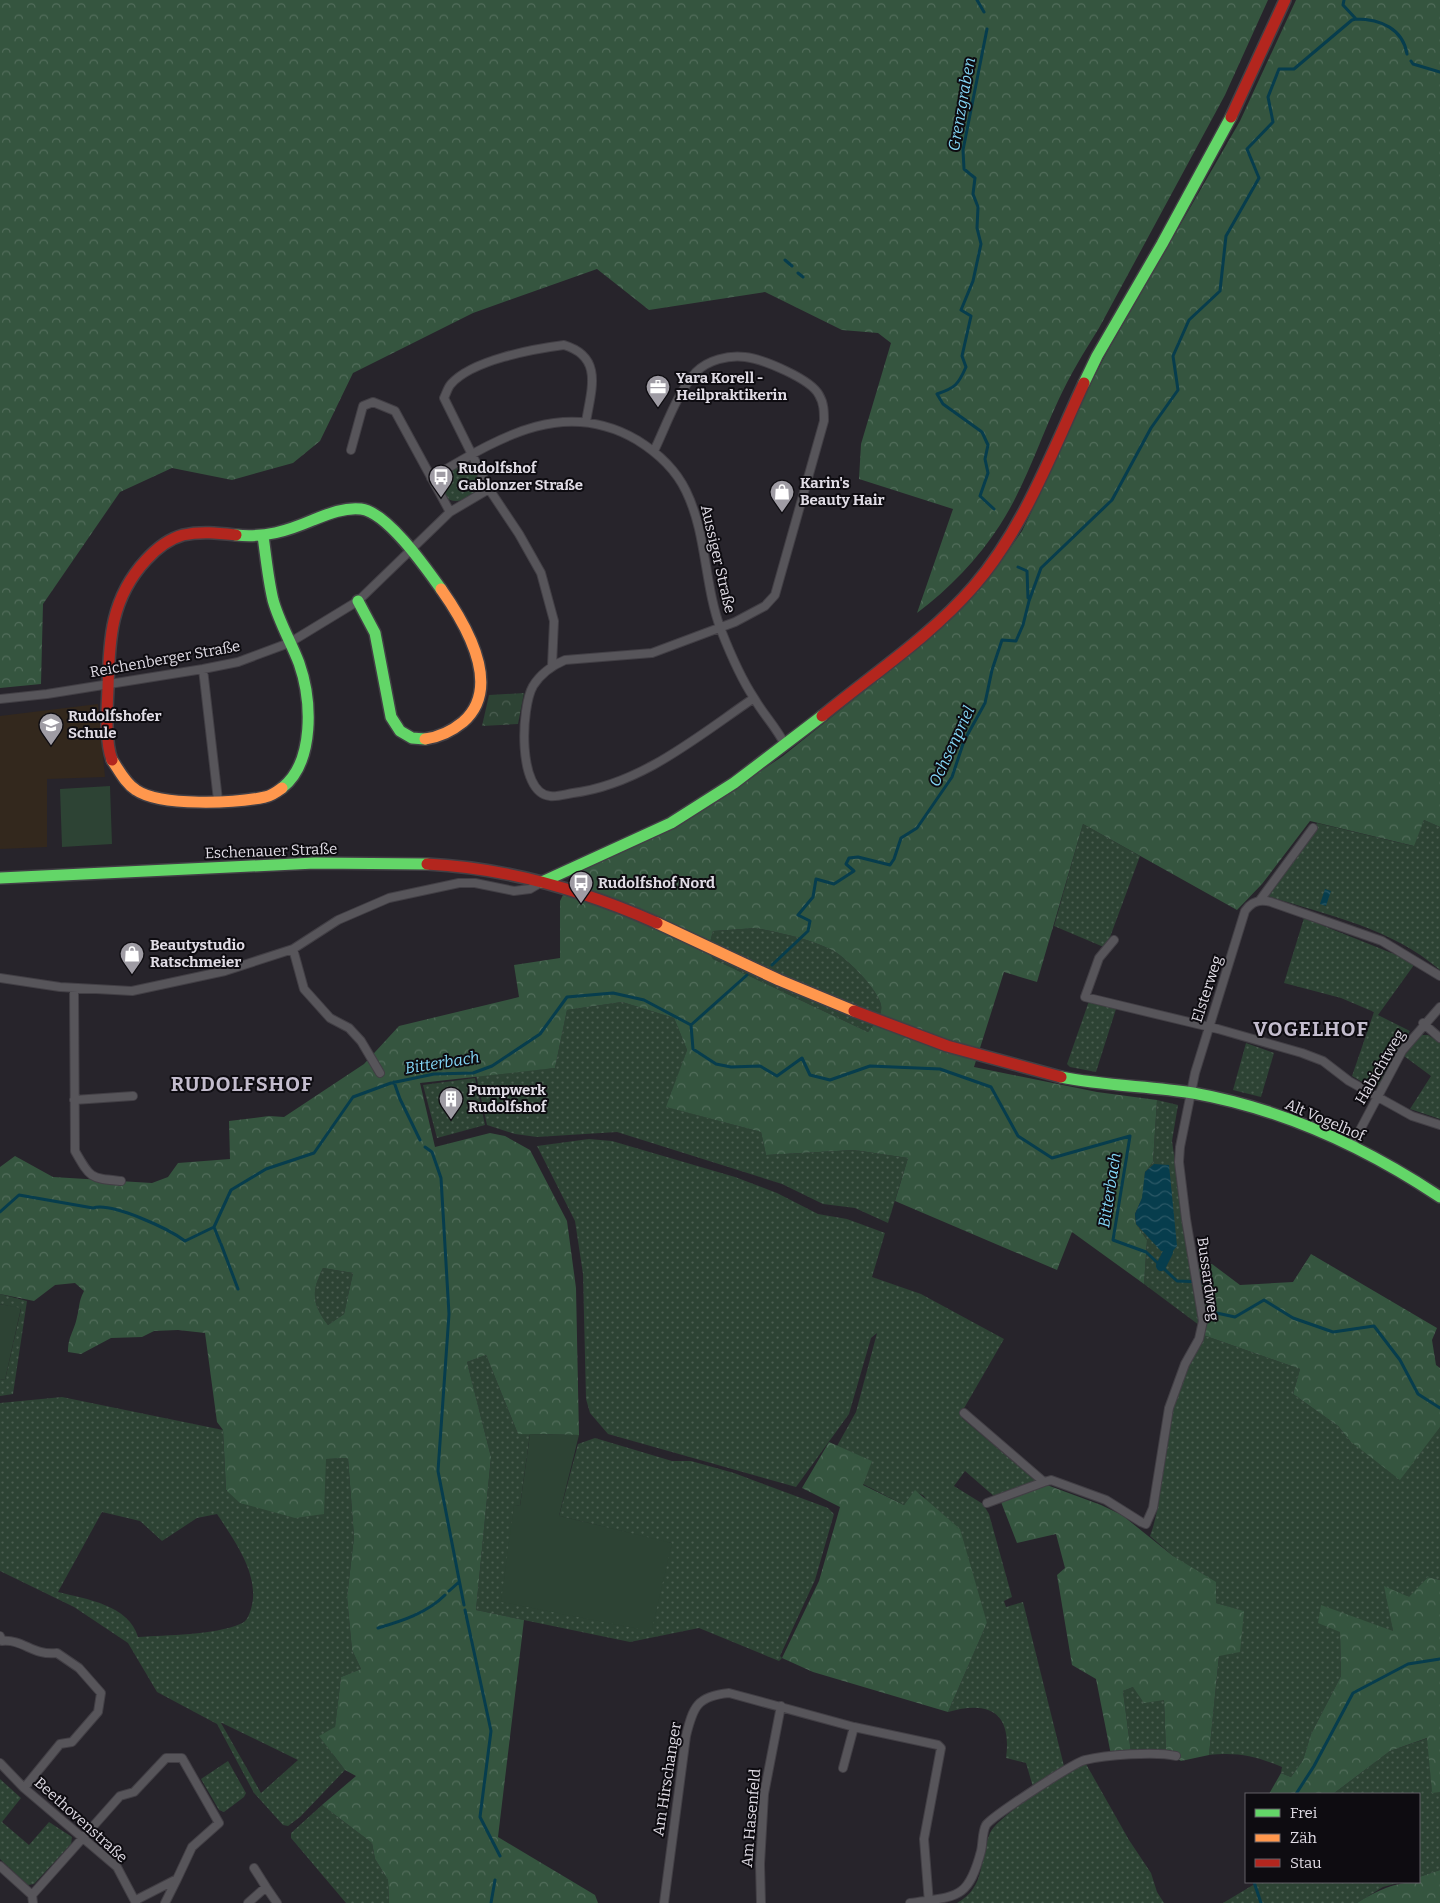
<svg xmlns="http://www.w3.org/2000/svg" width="1440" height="1903" viewBox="0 0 1440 1903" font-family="Bitter,serif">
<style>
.education{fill:#33281d}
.grass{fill:url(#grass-dots);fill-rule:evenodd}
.forest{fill:url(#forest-crowns);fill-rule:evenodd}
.park{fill:url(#park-crowns)}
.pitch{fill:#2d4334}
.water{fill:url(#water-waves)}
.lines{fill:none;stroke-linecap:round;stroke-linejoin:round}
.stream{stroke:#073d4d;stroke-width:3}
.canal{stroke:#073d4d;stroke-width:10}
.street-casing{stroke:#423f45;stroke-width:10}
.fast-casing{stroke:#423f45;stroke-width:14}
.slow-casing{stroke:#423f45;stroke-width:14}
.jam-casing{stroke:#423f45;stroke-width:14}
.street{stroke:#57555a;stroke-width:8}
.fast{stroke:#63d668;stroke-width:11}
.slow{stroke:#ff974d;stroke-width:11}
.jam{stroke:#b3261e;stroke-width:11}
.labels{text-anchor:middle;stroke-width:4;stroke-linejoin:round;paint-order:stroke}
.poi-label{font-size:15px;font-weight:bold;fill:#e0dce5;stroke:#0e0c11;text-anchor:start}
.street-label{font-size:15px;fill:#e0dce5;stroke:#0e0c11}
.water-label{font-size:16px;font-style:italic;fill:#84d7f7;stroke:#0e0c11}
.district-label{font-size:20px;font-weight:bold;letter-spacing:1px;fill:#c4bdce;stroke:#0e0c11}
</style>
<defs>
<pattern id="grass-dots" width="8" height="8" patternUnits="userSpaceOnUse" patternTransform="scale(1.25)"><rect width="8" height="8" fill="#2d4334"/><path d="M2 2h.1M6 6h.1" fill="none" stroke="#4b5e51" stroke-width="1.8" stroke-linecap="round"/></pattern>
<pattern id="forest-crowns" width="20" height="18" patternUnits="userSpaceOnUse" patternTransform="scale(1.25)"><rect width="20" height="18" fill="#35553f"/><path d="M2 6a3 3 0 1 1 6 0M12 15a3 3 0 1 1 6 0" fill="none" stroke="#526d5b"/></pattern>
<pattern id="park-crowns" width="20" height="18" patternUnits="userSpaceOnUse" patternTransform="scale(1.25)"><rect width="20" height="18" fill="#2d4334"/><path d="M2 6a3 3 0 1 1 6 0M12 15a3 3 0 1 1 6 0" fill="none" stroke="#4b5e51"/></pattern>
<pattern id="water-waves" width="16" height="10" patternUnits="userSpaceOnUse" patternTransform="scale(1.25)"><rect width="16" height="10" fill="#073d4d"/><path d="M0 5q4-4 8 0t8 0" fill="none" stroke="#2b5866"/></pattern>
</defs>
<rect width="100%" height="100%" fill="#27242b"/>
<path class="education" d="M98,704L105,777L47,779V847L0,849V716Z"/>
<path class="grass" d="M466,464C476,467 482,479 480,489C445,523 419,475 466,464Z
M1424,820L1440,827V970C1392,928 1327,915 1268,896L1317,823L1413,846Z
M1083,824L1140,856L1106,948L1054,926Z
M1304,918L1404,958L1414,965L1378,1015L1410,1031L1380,1086L1371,1087L1352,1076L1374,1012L1341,998L1284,983Z
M756,928C782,933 806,938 830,949C844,955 878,989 881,1005C883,1016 874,1024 868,1032L713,959L708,950L713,931Z
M1089,1001L1116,1009L1096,1072L1070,1067L1067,1064Z
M622,1002L674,1018L687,1050L667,1107L761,1132L766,1155L854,1150L908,1158L888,1223L855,1208L823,1204L782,1184L617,1132L537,1137L515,1134L487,1125L476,1075L555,1068L567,1010Z
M1421,1035H1428L1440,1043V1119L1410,1109L1431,1076L1404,1056Z
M1246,1043L1274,1053L1261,1097L1233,1090Z
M475,1078L485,1125L437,1138L423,1085Z
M1157,1100L1178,1105L1172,1141L1199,1325L1144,1284L1147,1240L1136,1224L1145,1172L1153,1162Z
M589,1139L612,1141L735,1177L777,1193L818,1214L847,1219L885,1233L872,1277L921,1294L1004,1339L963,1410L962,1418L1037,1482L995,1497L965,1471L954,1486L983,1504L989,1514L1012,1597L1004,1601L1006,1607L1023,1602L1064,1766L1033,1787L1026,1763L1006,1758C1012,1713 990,1700 948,1712L987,1623L924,1496L915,1491L904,1505L863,1484L871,1461L837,1446L856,1412L877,1333L871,1338L849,1414L796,1487L608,1434L590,1413L586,1399L583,1274L575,1221L537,1146Z
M323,1268L353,1273L344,1314L328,1325C312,1304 311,1291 323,1268Z
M0,1294L27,1301L13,1394L0,1396V1379L5,1380L21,1309L0,1304Z
M1203,1335L1300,1369L1293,1394L1338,1426L1350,1441L1440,1427V1580L1428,1577L1409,1598L1385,1587L1393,1631L1340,1632L1341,1676L1311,1734L1303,1760L1291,1777L1281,1773L1282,1767C1255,1756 1238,1752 1209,1755L1219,1656L1243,1611L1216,1603L1173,1556L1150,1536C1161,1507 1161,1473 1166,1442C1172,1403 1184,1370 1203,1335Z
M486,1355L518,1434H530L520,1506L514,1505L672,1543L559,1516L578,1444L595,1438L672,1461H691L734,1473L828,1508L834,1514L815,1580L780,1656L782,1658L779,1661L699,1628L630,1642L476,1610L491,1457L467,1362Z
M62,1397L223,1430L226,1491L325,1459L348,1458L354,1537L347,1597L352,1650L361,1669L341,1677L332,1753L345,1770L300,1817L288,1826L283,1825L254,1793L217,1724L157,1692L128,1643L74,1607L0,1571V1403ZM102,1512L140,1521L162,1541L197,1518L217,1514C234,1540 261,1576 251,1609C249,1615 247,1622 240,1624C215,1635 166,1635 138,1637C129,1605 86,1599 58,1592ZM221,1723H222L298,1760L261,1793Z
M1133,1687L1164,1700L1166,1752L1131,1753L1123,1691Z
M1428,1738L1432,1792H1440V1870L1419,1877V1794H1333L1390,1751Z
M228,1761L246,1793L244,1797L224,1812L219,1810L201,1779Z
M1086,1764L1129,1840L1151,1873L1157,1892L1164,1903H957C987,1886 978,1861 990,1833C997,1816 1067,1772 1086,1764Z
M0,1779L21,1798L2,1822L29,1845L49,1822L72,1837L71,1844L34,1884L28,1885L0,1859Z
M322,1805L372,1843L375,1859L388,1880L389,1903H346L291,1838V1833Z
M1258,1882H1402L1383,1887L1357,1903H1223Z"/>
<path class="forest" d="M0,0H1268L1225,95L1099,328C1084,352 1070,375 1058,401C1039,442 1025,486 1000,525C978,559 949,589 917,613L953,509L859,479L861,444L891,343L878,333L842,330L765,292L649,310L597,269L473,313L353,373L320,441L293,463L232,480L172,468L120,492L43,604L41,684L0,688Z
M1296,0H1440V827L1424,820L1414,846L1310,821L1262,884L1237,910L1083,824L1037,982L1004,972L974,1067L1097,1092L1157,1100L1153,1162L1145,1172L1142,1198L1135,1214L1136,1224L1147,1240L1144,1284L1072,1232L1057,1270L895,1201L908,1158L854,1150L766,1155L761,1132L666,1107L687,1050L674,1018L622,1002L567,1010L555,1068L420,1083L435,1147L490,1133L505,1136L530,1150L567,1221L576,1288L579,1435L518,1434L486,1355L467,1362L491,1457L476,1610L524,1620L498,1837L595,1895L598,1903H389L388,1880L375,1859L372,1843L322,1805L356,1776L345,1770L319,1736L335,1727L341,1677L361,1669L352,1650L347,1597L354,1537L348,1458L326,1459L324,1514L295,1518L240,1503L226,1490L223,1430L217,1422L205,1333L178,1330L154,1331L142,1337L111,1338L81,1354L68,1352C68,1336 74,1332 77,1317C80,1306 78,1303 84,1291L75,1283L55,1285L34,1301L0,1294V1167L15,1156L53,1177L152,1183L168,1177L178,1163L230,1159L229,1121L269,1116L284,1117L364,1064L399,1026L519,997L514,965L560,958V901L575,871L681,824L783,756L935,634L981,587L999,564L1022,531L1042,490L1066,431L1107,352L1240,121ZM756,928C782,933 806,938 830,949C844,955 878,989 881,1005C883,1016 874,1024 868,1032L713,959L708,950L713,931ZM323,1268L353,1273L344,1314L328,1325C312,1304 311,1292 323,1268Z
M1311,1254L1437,1328L1432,1340L1436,1365L1440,1368V1427L1400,1480L1350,1441L1338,1426L1293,1394L1300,1369L1203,1335L1206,1324L1197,1265L1212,1264L1240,1285L1293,1282Z
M829,1442L872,1461L863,1485L904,1505L915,1490L960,1529L987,1623L948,1712L813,1672L782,1658L819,1581L840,1507L802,1488Z
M1047,1485L1101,1505L1122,1515L1173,1556L1216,1582V1603L1244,1611L1240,1652L1219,1656L1209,1755L1181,1761L1166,1752L1164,1700L1144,1703L1133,1687L1123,1691L1131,1753L1111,1755L1096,1679L1072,1665L1057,1575L1065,1568L1056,1534L1017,1543L1001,1502L1037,1486Z
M1428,1577L1440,1580V1792L1432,1793L1427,1738L1390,1751L1333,1794H1269L1281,1773L1291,1777L1303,1760L1311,1734L1341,1676L1340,1632L1318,1623L1321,1605L1393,1631L1384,1586L1409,1597Z
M1440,1870V1903H1357C1378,1890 1394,1882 1419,1882V1877Z"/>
<path class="park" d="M524,693L518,724L482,726L489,695Z"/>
<path class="pitch" d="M110,786L112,844L62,847L60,789Z
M0,1304L21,1308L5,1380L0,1379Z
M530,1434L579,1435L559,1516L672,1543L652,1629H639L501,1602L514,1505L520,1506Z"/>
<path class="water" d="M1325,889L1331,891L1326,906L1320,904Z
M1154,1164L1169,1165L1177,1246L1173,1251H1161L1136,1224L1135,1214L1142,1198L1145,1172Z"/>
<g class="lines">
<path class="stream" d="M977,0L984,12
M1356,19C1381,19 1403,29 1407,54
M987,29L963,150L964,169L975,178L973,194L978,207L977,228L981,244L973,281L961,310L971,316L962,356L966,367C958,385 955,388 937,394L943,404L982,432L988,445L985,459L988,473L980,496L994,509
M1411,61L1413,64L1440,72
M785,260L792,266
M798,273L803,277
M1018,567L1027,571L1028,598
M772,965L808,931L810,921L798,915L813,897L816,879L834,884L854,871L846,864L849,858L858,857L890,865L894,859L901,838L917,828L952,777L964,741L985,703L992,670L1002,640L1016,641L1023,625L1029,601L1041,568L1112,500L1151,428L1178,390L1173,356L1189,320L1220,291L1226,236L1259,178L1247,149L1273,122L1268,97L1279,69H1294L1352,20L1356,19L1343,5L1344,0
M691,1025L693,1049L716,1064L731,1067L760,1066L777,1076L802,1058L810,1075L830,1080L870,1066L940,1069L991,1087L1018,1136L1052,1158L1130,1136L1113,1240L1146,1252L1177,1281L1205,1282L1212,1312L1235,1317L1264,1300L1293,1318L1333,1332L1374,1326L1400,1360L1418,1394L1440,1408
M691,1025L747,975
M394,1082L400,1099L420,1140
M425,1147L432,1152L441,1178L449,1314L438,1471L464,1605
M0,1212L19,1195L93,1208C112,1202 169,1229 185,1241L214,1227L231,1190L266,1169L314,1153L353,1097L391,1083L434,1074L473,1073L492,1066L540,1034L567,997L613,993L644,1000L691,1025
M214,1227L220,1242
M221,1244L238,1289
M449,1591L459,1582
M465,1610L491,1731L480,1817L500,1856
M378,1628C402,1621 427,1613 445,1595
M1296,1794L1314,1766L1353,1693L1408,1664L1440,1659
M1254,1882L1261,1903
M491,1903L495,1880"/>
<path class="canal" d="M1161,1266L1168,1252"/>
<defs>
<path id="street" d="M351,450L363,406L373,402L395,411L450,512
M654,451C666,426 677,393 696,372C708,360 728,355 745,357C763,359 811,379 819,395C824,403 824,412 824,421L775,595L765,606L735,622L652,653L565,660C551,666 541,673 533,686C521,707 517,793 550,796C557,797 566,794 573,793C642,784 698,736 754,698
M431,478C496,440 562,396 637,440C658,453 675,468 686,491C707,534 704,585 721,630C730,653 740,677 754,698C763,714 777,728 785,745
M552,666L554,621L541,573L519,534L489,489L444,398C446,394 448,387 451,384C472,360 533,349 564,345C604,357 591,390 586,422
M203,669L218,800
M0,699L47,694L203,669L238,662L289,643L358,601L450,512L489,489
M1260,900L1313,828
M1114,940L1099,958L1085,997L1218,1029L1302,1053L1323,1061L1349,1081L1412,1116L1440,1125
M293,949L304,989L330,1018L349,1028L361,1041L380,1073
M0,978L60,987L132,991L225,971L293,949L338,920L389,898L459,883H475L514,891L530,889L542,882
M74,988L75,1151C91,1179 90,1178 121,1181
M1423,1023L1440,1038
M74,1100L133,1096
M1351,1147L1402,1051L1440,1007
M964,1413L1044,1482L1051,1480L1106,1500L1141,1522L1146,1524L1153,1508L1169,1408L1185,1364L1199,1339L1203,1321L1186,1219L1179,1162L1180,1147L1195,1073L1245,911C1252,901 1260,899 1271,902L1382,941L1440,976
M987,1503L1044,1482
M0,1636L2,1641C24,1639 32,1656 57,1653L79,1668L101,1693L98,1712L72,1742L60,1744L24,1788
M0,1763L24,1788L117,1867L136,1903
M843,1768L854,1727
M0,1866L32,1895L33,1903
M254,1868L266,1887
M32,1895L120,1796L134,1792L166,1758H182L219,1823L192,1847L177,1879L136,1900
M165,1903L177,1879
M248,1903L266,1887L277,1903
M664,1903L686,1736C693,1707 697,1696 729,1693L854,1727L938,1745L941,1748L924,1839L929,1903
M761,1903L760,1864L764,1794L781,1706
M910,1903C956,1896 968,1901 981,1851C983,1843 982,1832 986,1825C991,1817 1075,1762 1085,1760C1105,1755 1156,1751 1176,1756"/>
<path id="fast" d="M1084,383L1097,356L1162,244L1231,117
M236,535C265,538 287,531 313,520C328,514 345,507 361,509C387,512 426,568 441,589
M263,536C266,557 268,579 273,600C279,622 291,642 299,663C312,700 315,762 282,788
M358,601L375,633L391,717L400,731L412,738L425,739
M0,878L315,863L427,864
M542,882L671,823L734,783L822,716
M1061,1077C1105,1086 1150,1086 1193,1093C1283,1109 1365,1147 1440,1197"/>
<path id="slow" d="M425,739C440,737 452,731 463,722C504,686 465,623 441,589
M112,760C119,770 125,783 136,790C161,807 236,803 265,797C271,796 278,791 282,788
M657,923L779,980L854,1011"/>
<path id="jam" d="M1231,117L1285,0
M822,716C873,674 931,636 974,586C1024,528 1052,452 1084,383
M112,760C105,742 107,708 108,688C109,638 111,598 146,560C156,549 168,539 183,535C201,531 218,533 236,535
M427,864C508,868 583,890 657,923
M854,1011L947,1046L1061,1077"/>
</defs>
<use href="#street" class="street-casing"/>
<use href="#fast" class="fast-casing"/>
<use href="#slow" class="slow-casing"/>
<use href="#jam" class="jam-casing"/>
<use href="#street" class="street"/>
<use href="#fast" class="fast"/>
<use href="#slow" class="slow"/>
<use href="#jam" class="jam"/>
</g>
<defs>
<symbol id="office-pin" viewBox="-11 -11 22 30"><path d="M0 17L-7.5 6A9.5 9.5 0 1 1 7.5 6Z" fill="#9f9ca4" stroke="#0e0c11"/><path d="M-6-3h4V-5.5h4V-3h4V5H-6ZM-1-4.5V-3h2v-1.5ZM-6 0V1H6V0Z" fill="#fff"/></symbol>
<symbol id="bus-pin" viewBox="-11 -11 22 30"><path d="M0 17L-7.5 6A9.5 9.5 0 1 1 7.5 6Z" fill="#9f9ca4" stroke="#0e0c11"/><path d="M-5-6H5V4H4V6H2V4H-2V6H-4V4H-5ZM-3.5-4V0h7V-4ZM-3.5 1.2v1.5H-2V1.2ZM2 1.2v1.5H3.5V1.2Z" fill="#fff"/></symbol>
<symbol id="shop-pin" viewBox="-11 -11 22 30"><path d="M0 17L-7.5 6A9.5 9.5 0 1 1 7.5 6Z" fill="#9f9ca4" stroke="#0e0c11"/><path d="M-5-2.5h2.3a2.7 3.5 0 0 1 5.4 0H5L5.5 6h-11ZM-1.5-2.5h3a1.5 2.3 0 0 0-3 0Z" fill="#fff"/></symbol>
<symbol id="school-pin" viewBox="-11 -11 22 30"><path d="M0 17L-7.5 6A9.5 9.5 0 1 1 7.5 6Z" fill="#9f9ca4" stroke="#0e0c11"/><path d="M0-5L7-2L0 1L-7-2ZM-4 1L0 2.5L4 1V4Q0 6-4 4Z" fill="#fff"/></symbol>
<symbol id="building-pin" viewBox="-11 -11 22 30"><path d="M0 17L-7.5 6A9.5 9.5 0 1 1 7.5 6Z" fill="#9f9ca4" stroke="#0e0c11"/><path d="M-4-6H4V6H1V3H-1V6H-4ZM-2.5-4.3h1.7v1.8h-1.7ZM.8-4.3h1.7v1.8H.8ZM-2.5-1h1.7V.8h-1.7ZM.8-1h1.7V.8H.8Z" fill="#fff"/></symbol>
</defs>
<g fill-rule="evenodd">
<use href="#office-pin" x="644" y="373" width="28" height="38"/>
<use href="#bus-pin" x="427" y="463" width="28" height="38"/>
<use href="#shop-pin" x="768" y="478" width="28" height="38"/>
<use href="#school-pin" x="37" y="711" width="28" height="38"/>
<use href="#bus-pin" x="567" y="869" width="28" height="38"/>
<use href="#shop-pin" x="118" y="940" width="28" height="38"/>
<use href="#building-pin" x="437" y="1085" width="28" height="38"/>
</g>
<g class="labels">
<g class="poi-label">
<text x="676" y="383">Yara Korell -<tspan x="676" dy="17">Heilpraktikerin</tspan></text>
<text x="458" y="473">Rudolfshof<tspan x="458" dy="17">Gablonzer Straße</tspan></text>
<text x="800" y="488">Karin's<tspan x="800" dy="17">Beauty Hair</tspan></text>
<text x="68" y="721">Rudolfshofer<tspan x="68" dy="17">Schule</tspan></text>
<text x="598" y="888">Rudolfshof Nord</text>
<text x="150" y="950">Beautystudio<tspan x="150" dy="17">Ratschmeier</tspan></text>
<text x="468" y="1095">Pumpwerk<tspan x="468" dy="17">Rudolfshof</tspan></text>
</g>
<g class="street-label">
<text transform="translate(718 559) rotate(77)" y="5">Aussiger Straße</text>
<text transform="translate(165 659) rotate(-10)" y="5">Reichenberger Straße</text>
<text transform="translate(271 851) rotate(-2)" y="5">Eschenauer Straße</text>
<text transform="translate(1207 989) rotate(-72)" y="5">Elsterweg</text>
<text transform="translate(1380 1067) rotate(-60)" y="5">Habichtweg</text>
<text transform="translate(1325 1120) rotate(23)" y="5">Alt Vogelhof</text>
<text transform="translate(1208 1279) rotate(82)" y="5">Bussardweg</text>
<text transform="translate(667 1779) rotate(-81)" y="5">Am Hirschanger</text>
<text transform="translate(751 1818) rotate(-85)" y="5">Am Hasenfeld</text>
<text transform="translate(81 1820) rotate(42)" y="5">Beethovenstraße</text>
</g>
<g class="water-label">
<text transform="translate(961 104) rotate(-80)" y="6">Grenzgraben</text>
<text transform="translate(951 746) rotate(-65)" y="6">Ochsenpriel</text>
<text transform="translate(442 1062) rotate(-9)" y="6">Bitterbach</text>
<text transform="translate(1109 1190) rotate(-81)" y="6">Bitterbach</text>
</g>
<g class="district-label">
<text x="1311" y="1036">VOGELHOF</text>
<text x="242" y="1091">RUDOLFSHOF</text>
</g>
</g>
<rect x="1245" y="1793" width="175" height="90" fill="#0e0c11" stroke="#625f66"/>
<rect x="1255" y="1809" width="25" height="8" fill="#63d668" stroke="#625f66"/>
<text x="1290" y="1818" font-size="15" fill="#e0dce5">Frei</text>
<rect x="1255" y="1834" width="25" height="8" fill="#ff974d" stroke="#625f66"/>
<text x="1290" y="1843" font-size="15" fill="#e0dce5">Zäh</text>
<rect x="1255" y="1859" width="25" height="8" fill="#b3261e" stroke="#625f66"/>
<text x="1290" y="1868" font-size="15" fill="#e0dce5">Stau</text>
</svg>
